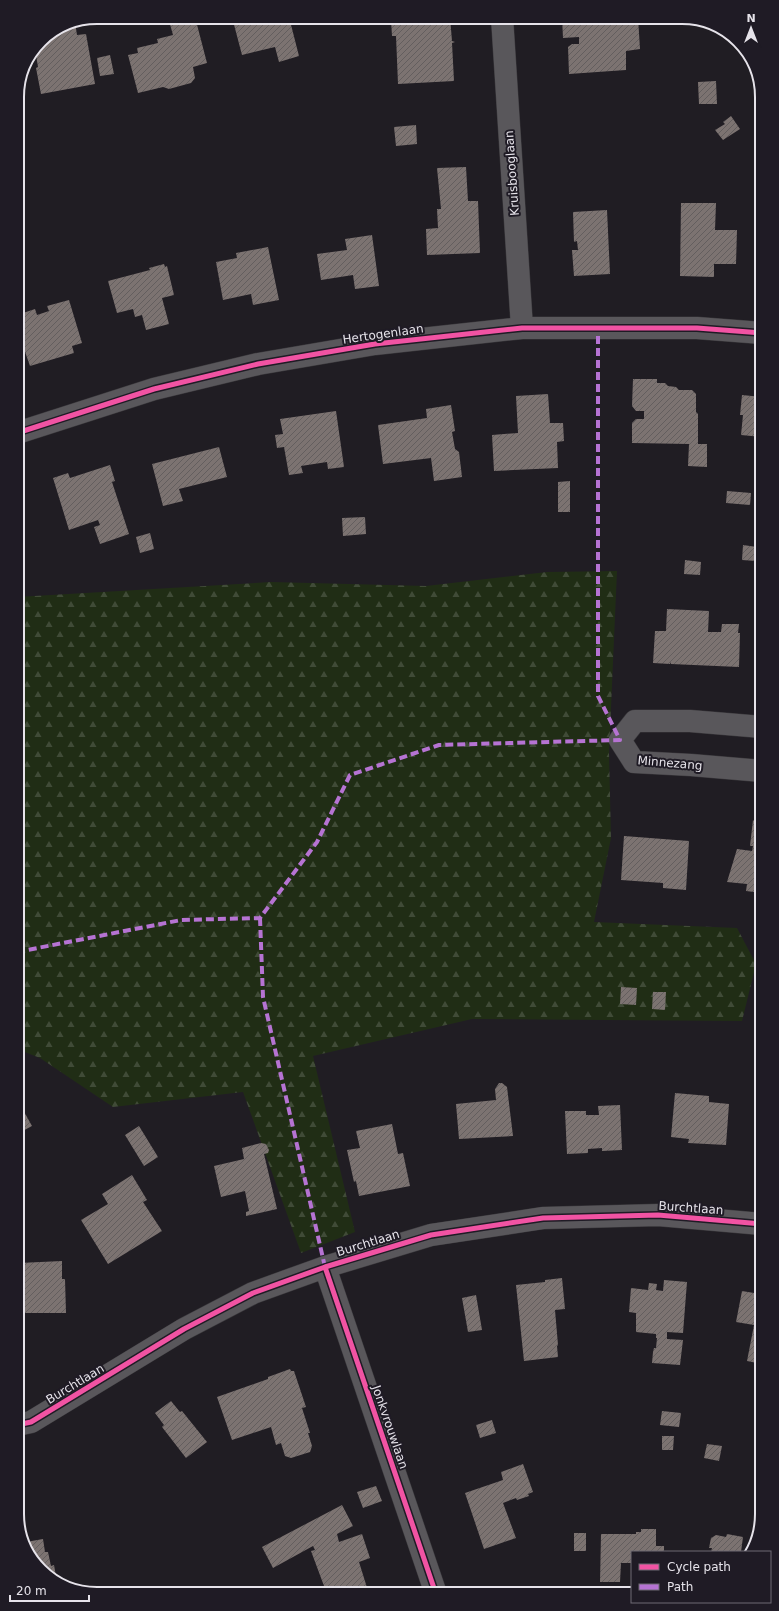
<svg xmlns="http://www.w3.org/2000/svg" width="779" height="1611" viewBox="0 0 779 1611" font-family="'DejaVu Sans',sans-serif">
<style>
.forest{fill:url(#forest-firs)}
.building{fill:url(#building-hatch)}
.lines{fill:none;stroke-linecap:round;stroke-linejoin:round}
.street-casing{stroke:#3a383c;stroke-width:23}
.street{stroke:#59575b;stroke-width:22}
.quiet{stroke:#b673d3;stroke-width:4;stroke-dasharray:8 4;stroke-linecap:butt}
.cycleway-casing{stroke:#1f1b25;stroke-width:8}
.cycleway{stroke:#f153a3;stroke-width:5}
.labels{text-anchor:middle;stroke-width:4;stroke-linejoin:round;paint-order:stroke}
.street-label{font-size:12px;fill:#e6e3ea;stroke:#1f1b25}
.rim{fill:none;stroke:#e6e3ea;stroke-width:2}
</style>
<defs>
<pattern id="forest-firs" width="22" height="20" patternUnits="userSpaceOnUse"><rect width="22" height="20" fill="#202d15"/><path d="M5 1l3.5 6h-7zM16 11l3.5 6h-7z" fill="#404b37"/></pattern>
<pattern id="building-hatch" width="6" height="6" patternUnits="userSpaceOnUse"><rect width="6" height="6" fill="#7c7371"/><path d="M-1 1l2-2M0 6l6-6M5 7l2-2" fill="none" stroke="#635e5e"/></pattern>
</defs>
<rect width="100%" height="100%" fill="#201d23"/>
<path class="forest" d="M617,571L609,753L611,838L594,922L737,928L756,964L742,1021L472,1019L313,1056L355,1232L301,1253L243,1092L113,1107L40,1058L17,1049V597L271,582L426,586L547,572Z"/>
<path class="building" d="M168,17H195L207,63L193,67L195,78L191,83L169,89L163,87L138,93L128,55L138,53L137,48L158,43L157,39L173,35Z
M232,17H289L299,56L279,62L275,47L242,55Z
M450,17L452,41L455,42L452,43L454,81L398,84L396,36H392L391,20Z
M580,17H638L640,49L626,51V70L569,74L568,47L572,44H579V37L563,38L562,18Z
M75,22L77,35L86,34L95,84L41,94L36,68L38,67L35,49L41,40L65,24Z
M110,55L114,74L100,76L97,58Z
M716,81L717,104H699L698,82Z
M731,116L740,129L723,140L715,130L725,124L723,122Z
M416,125L417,144L396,146L394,127Z
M466,167L468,201H478L480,253L427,255L426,229L438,228L437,209H441L437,168Z
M681,203H716L715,230H737L736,264H714V277L680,276Z
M607,210L610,274L574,276L572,250H578L577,241L574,242L573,212Z
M372,235L379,286L355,289L353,275L321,280L317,254L347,250L345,239Z
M268,247L279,300L253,305L251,294L223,300L216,262L237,258L236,253Z
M164,264L165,267L167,266L174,295L162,298L169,324L146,330L142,315L135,317L133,309L117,313L108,281L150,270L149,268Z
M69,300L82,343L72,346L74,353L30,366L17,329V315L35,309L37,315L49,311L47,306Z
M633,379H657V383H665L668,386L676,387L679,390H692L696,394V412L698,414V444H707V467L688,466L689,444L632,443V423L636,419H644V411H636L632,406Z
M548,394L550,423H563L564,441L557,442L558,468L494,471L492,435L518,433L516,396Z
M742,395L762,397V437L741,435L743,415H740Z
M451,405L455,431L452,432L455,449L459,452L462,477L434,481L431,458L383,464L378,425L427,418L426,409Z
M336,411L344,467L328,469L327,462L301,466L303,473L289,475L284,447L277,448L275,435L283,434L280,419Z
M219,447L227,477L179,489L183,501L163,506L152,464Z
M110,465L115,481L112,482L129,534L100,544L94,527L100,525L98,520L69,530L53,478L68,473L70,478Z
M570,481V512H558V482Z
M727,491L751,493L750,505L726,503Z
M365,517L366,534L343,536L342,518Z
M150,533L154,549L140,553L136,537Z
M743,545L757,547L756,561L742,560Z
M685,560L701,562L700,575L684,574Z
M667,609L709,611L708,632H721L722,624H739L738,633H740L739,667L671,664V662L670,664L653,663L655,631H666Z
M753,820L755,822L762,823V893L746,891L747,884L727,882L737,849L752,851L753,846H750Z
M624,836L689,841L686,890L663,888V883L621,880Z
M621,987L637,988L636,1005L620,1004Z
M653,992H666L665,1010L652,1009Z
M499,1083H502L507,1087L513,1136L459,1139L456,1104L496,1100L495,1089Z
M675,1093L709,1096V1102L729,1104L726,1145L688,1143L689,1139L671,1137Z
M17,1099L32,1126L17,1134Z
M620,1105L622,1150L602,1151V1148L588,1149V1153L567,1154L565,1111H586V1115H599L598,1106Z
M392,1124L398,1154L403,1153L410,1186L359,1196L356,1181L354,1182L347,1150L360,1148L356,1131Z
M139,1126L158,1157L144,1166L125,1135Z
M261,1143L266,1144L269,1150L268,1153L264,1154L277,1209L246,1216V1212L249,1211L245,1191L221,1197L214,1166L244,1159L242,1148Z
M132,1175L147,1200L143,1202L162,1231L108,1264L81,1220L108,1204L102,1194Z
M17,1241H19V1263L62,1261V1279H65L66,1313H17Z
M562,1278L565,1309L555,1310L558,1345L557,1346L558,1357L524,1361L516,1285L545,1282V1280Z
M664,1280L687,1282L683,1333L667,1332V1339L683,1340L680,1365L652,1363L653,1352L654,1348H656L657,1338H656V1334L636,1332V1313L629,1312L631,1288L648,1290L649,1283L657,1284L656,1290L663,1291Z
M742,1291L760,1294L759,1298H762V1364L747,1361L754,1325L736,1322Z
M476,1295L482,1330L468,1332L462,1298Z
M290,1369L291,1371H294L306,1407L302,1408L310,1433H308L312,1446L310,1452L291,1458L285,1456L281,1443L276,1445L271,1427L232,1440L217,1397L268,1379V1377Z
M171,1401L180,1412L182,1411L207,1442L186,1458L162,1427L164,1425L155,1413Z
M662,1411L681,1413L679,1427L660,1425Z
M492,1420L496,1433L480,1438L476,1425Z
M662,1436H674L673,1450H662Z
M707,1444L722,1446L719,1461L704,1458Z
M523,1464L533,1492L528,1494L529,1496L517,1500L516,1498L503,1503L516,1538L484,1549L465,1493L503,1480L501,1472Z
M376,1486L382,1501L363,1508L357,1492Z
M342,1505L353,1526L337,1534L339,1542L362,1534L370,1558L359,1562L369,1594H327L311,1551L315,1550L313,1546L273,1568L262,1547Z
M641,1529H656V1546H664V1552H632V1563H621L620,1582H600L601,1534H636V1532H641Z
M574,1533H586V1551H574Z
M727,1534L743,1537L741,1552H711L712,1548H709L711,1538L716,1535L726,1537Z
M43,1539L45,1552H48L51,1566L54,1565L57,1582L52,1580L23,1544L22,1541L26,1540V1542Z"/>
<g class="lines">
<defs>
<path id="street" d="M502,17L522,328
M17,433L154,389L258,364L375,344L522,328H697L762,333
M762,771L691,765L634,762L620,740L635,721H690L762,727
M325,1267L436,1594
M17,1425L31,1422L184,1329L253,1293L325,1267L431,1235L543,1218L658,1215L762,1224"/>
</defs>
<use href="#street" class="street-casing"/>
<use href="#street" class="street"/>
<path class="quiet" d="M260,918L263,997L325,1267
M17,952L181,920L260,918L317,842L350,775L439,745L620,740L598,696V328"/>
<defs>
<path id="cycleway" d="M17,433L154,389L258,364L375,344L522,328H697L762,333
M325,1267L436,1594
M17,1425L31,1422L184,1329L253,1293L325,1267L431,1235L543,1218L658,1215L762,1224"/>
</defs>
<use href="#cycleway" class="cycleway-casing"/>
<use href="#cycleway" class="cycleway"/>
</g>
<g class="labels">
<g class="street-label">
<text transform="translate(512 173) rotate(-94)" y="4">Kruisbooglaan</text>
<text transform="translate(383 334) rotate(-8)" y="4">Hertogenlaan</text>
<text transform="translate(670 763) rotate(5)" y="4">Minnezang</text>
<text transform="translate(691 1208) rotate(4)" y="4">Burchtlaan</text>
<text transform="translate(368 1243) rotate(-17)" y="4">Burchtlaan</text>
<text transform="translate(75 1384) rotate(-31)" y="4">Burchtlaan</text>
<text transform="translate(390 1427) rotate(71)" y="4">Jonkvrouwlaan</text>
</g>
</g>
<path d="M0 0H779V1611H0ZM97 24H682A73 73 0 0 1 755 97V1514A73 73 0 0 1 682 1587H97A73 73 0 0 1 24 1514V97A73 73 0 0 1 97 24Z" fill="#1f1b25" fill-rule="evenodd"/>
<path class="rim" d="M97 24H682A73 73 0 0 1 755 97V1514A73 73 0 0 1 682 1587H97A73 73 0 0 1 24 1514V97A73 73 0 0 1 97 24Z"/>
<rect x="631" y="1551" width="140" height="52" fill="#1f1b25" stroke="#6f6b74"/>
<rect x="639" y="1564" width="20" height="6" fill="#f153a3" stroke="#6f6b74"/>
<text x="667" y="1571" font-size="12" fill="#e6e3ea">Cycle path</text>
<rect x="639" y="1584" width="20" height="6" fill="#b673d3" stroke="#6f6b74"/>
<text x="667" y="1591" font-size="12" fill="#e6e3ea">Path</text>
<g transform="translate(751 28)" stroke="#1f1b25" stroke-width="3" paint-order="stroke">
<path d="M0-3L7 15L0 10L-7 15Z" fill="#e6e3ea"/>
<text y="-6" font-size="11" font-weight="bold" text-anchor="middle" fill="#e6e3ea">N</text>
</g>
<path d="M10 1595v6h79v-6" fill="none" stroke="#e6e3ea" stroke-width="2"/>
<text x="16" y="1595" font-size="12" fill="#e6e3ea" stroke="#1f1b25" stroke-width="3" paint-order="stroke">20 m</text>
</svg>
